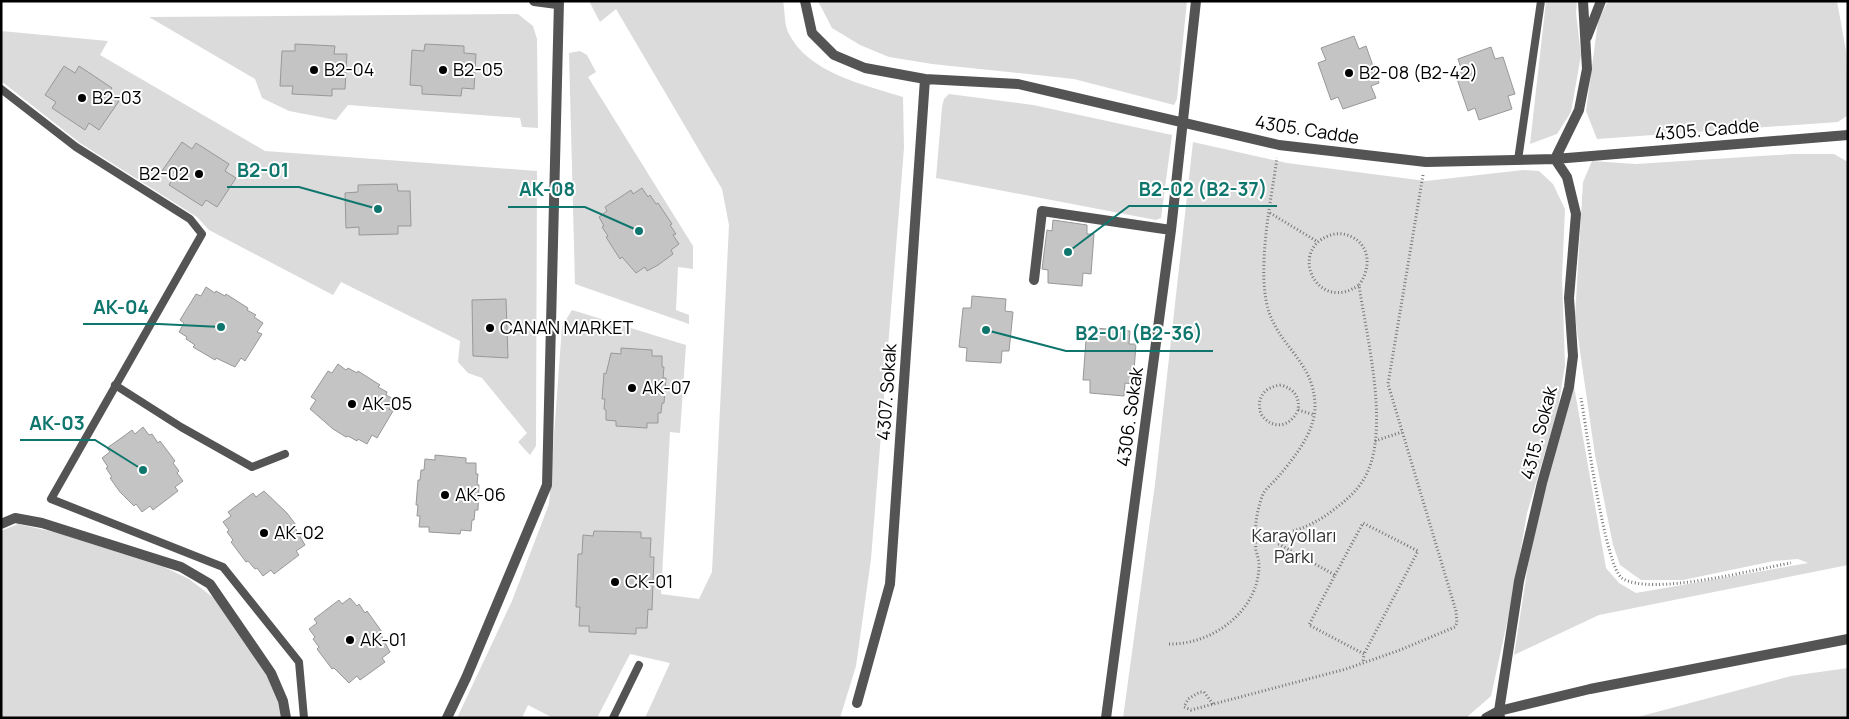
<svg xmlns="http://www.w3.org/2000/svg" width="1849" height="719" viewBox="0 0 1849 719" font-family="Manrope,sans-serif">
<style>
.green{fill:#dbdbdb}
.building{fill:#c4c4c4;stroke:#989898}
.lines{fill:none;stroke-linecap:round;stroke-linejoin:round}
.path{stroke:#767676;stroke-width:3;stroke-dasharray:1 2.5;stroke-linecap:butt}
.service{stroke:#545454;stroke-width:8}
.minor{stroke:#545454;stroke-width:10}
.tertiary{stroke:#545454;stroke-width:10}
.poi-dot{fill:#000;stroke:#fff;stroke-width:2}
.labels{text-anchor:middle;stroke-width:4;stroke-linejoin:round;paint-order:stroke}
.poi-label{font-size:18px;fill:#000;stroke:#fff;text-anchor:start}
.street-label{font-size:18px;fill:#000;stroke:#fff}
.park-label{font-size:18px;fill:#323232;stroke:#fff}
.leader{fill:none;stroke:#0f766e;stroke-width:2}
.callout-dot{fill:#0f766e;stroke:#fff;stroke-width:2}
.callout-label{font-size:19px;text-anchor:middle;font-weight:bold;fill:#0f766e;stroke:#fff;stroke-width:4;stroke-linejoin:round;paint-order:stroke}
</style>
<rect width="100%" height="100%" fill="#fff"/>
<path class="green" d="M589,1H783C785,10 784,23 788,32C807,73 865,85 903,97L904,148L871,559L856,666L840,718H645L670,663L630,654L597,718H553L528,705L522,718H457L512,601L549,504L562,326L572,310L686,345L680,433L670,432L661,594L699,599L712,572L729,225L722,189L616,9L600,22Z
M818,1H1187L1177,99L1174,105L1074,79L932,64L889,57L860,45L832,28Z
M1546,1H1577L1576,13L1581,55L1571,112L1557,134L1530,144Z
M1608,1H1837L1846,51L1848,115L1838,122L1597,139L1586,111L1598,21Z
M518,14L533,26L537,39L538,128L522,127L520,118L348,105L336,120L289,111L262,98L255,79L149,17Z
M1,31L108,41L100,55L265,151L537,171L536,446L530,455L518,442L527,433L482,378L468,373L458,362L460,341L341,282L333,295L209,230L197,217L80,143L1,81Z
M580,51L587,55L596,72L588,77L693,246V269L678,267L676,310L689,315V324L575,284L569,53Z
M949,94L1033,105L1172,135L1161,218L1156,220L936,178L942,107L944,99Z
M1193,142L1287,163L1426,181L1523,170L1539,171L1553,184L1565,209L1562,278L1565,365L1558,409L1527,513L1512,600L1491,696L1466,718H1123L1155,484Z
M1793,154H1834L1848,162V565L1599,615L1514,655L1529,559L1545,485L1570,394L1574,386L1606,568L1619,583L1636,593L1808,563L1798,559L1774,561L1683,580H1641L1620,565L1613,545L1595,455L1575,317L1583,182L1592,161L1636,164Z
M18,524L54,532L164,567L189,579L214,598L266,673L278,703L281,718H1V531Z
M1848,668V718H1634L1791,676Z"/>
<path class="building" d="M1354,36L1359,49L1366,46L1379,83L1371,86L1376,98L1343,109L1338,97L1331,100L1318,63L1326,60L1321,48Z
M295,44L335,46L334,54H347L345,89H332V96L292,94L293,86H280L282,51H295Z
M425,44L464,46V53L476,54L474,89L462,88L461,96L422,94V86L410,85L412,50L424,51Z
M1491,47L1495,59L1503,57L1515,94L1508,96L1512,109L1479,120L1475,108L1468,111L1455,73L1462,71L1458,59Z
M64,66L75,73L79,66L112,88L108,94L119,101L99,130L89,123L85,130L52,108L56,102L45,95Z
M182,142L192,149L196,143L229,164L225,171L236,178L217,207L206,200L202,206L169,185L173,178L162,171Z
M397,184L398,191H410L411,226H398V234L359,235V227L346,228L345,193L358,192V185Z
M642,188L648,197L650,195L656,204L658,203L672,224L670,225L676,234L673,235L679,244L671,250L673,254L658,265L647,271L645,267L636,273L622,257L620,259L606,237L608,236L602,227L604,226L599,217L607,211L605,207L619,198L631,190L633,194Z
M1053,220L1087,225V234H1094L1091,274L1083,273L1082,286L1048,283V270L1042,269L1047,230L1052,231Z
M206,287L215,293L216,291L225,296L226,294L248,308L247,310L256,315L254,317L263,323L257,332L262,334L245,361L241,358L235,367L216,358L215,360L193,347L195,345L186,339L187,337L179,332L184,323L180,320L196,294L201,296Z
M972,296L1006,299L1005,311L1013,312L1009,351H1002L1001,363L966,361L967,348L959,347L963,308H971Z
M506,299L508,358L473,356L472,300Z
M1095,328L1130,331L1129,344H1136L1133,384L1125,383L1124,396L1090,393V380H1083L1086,340L1094,341Z
M621,348L652,350V356H662V367H664L663,378H666L664,403H662L661,413H658V423H647V428L616,426V421L606,420V410L604,409L605,399H602L604,373L606,374L611,353L621,354Z
M338,364L346,370L348,368L357,373L358,371L380,385L378,387L387,392L386,395L395,400L389,409L393,411L377,438L372,435L367,444L358,439L357,441L348,436L346,437L333,429L310,409L316,400L311,397L328,371L332,373Z
M143,427L149,435L152,434L158,443L160,441L175,461L173,463L179,471L177,473L183,481L175,487L178,491L153,510L150,506L142,512L136,504L134,506L120,492L110,478L112,477L106,468L108,467L102,458L110,452L107,448L124,436L132,430L135,434Z
M435,455L466,458V463H476V474H478L477,484L479,485L478,510H475L474,520H472L471,531L461,530L460,534L429,532V527H419L420,516H417L418,505H416L418,480H420L421,470H424L425,459L435,460Z
M264,491L287,513L296,525L294,526L305,545L296,551L299,555L274,574L271,570L263,576L257,568L255,569L248,561L246,562L231,542L233,540L227,532L229,530L223,522L231,516L228,512L253,493L256,497Z
M594,531L641,532V538H651L650,557H654L652,610L648,609L647,628H636V634L589,632V626H579L580,607H576L578,554H582L583,535L593,536Z
M350,598L357,606L359,604L365,613L367,611L382,632L380,633L390,652L382,658L385,662L360,680L357,676L349,683L334,668L332,669L317,649L319,647L313,639L315,637L309,629L317,623L314,619L339,600L342,604Z"/>
<g class="lines">
<path class="path" d="M1270,213L1318,242
M1581,398C1586,426 1605,567 1622,578C1651,597 1755,569 1791,563
M1298,410C1290,428 1272,430 1261,414C1256,398 1264,387 1281,385C1294,389 1300,397 1298,410L1315,415
M1375,441L1402,432
M1255,536C1285,536 1308,529 1332,511C1344,502 1354,494 1362,482C1393,437 1366,336 1359,285C1371,269 1371,245 1350,236C1343,233 1335,233 1328,236C1288,252 1318,314 1359,285
M1272,536L1275,542L1335,575L1309,625L1364,654L1363,663
M1335,575L1363,523L1418,551L1364,654
M1169,644C1212,645 1259,611 1259,565C1259,560 1257,555 1256,550C1254,531 1256,512 1263,494C1266,488 1273,483 1278,477C1294,458 1316,431 1315,405C1314,364 1283,349 1270,315C1255,275 1271,201 1277,158
M1213,704L1204,692H1200L1188,699L1184,707L1191,710L1346,669L1400,650L1455,627L1457,623L1456,611L1388,384L1423,175"/>
<path class="service" d="M1,89L76,147L190,219L202,234L51,499L223,567L299,662L304,718
M1518,160L1541,1
M115,385L181,427L252,467L285,454
M613,718L639,665"/>
<path class="minor" d="M534,1L557,4
M805,1L812,33L834,55L865,68L925,79L1018,84L1279,145L1426,162L1555,159L1848,135
M1587,37L1601,1
M1034,280L1042,211L1171,230
M1,524L15,518L42,523L181,567L210,584L271,673L283,701L286,718
M857,703L890,584L925,79
M447,718L466,678L547,485L559,1
M1106,718L1171,230L1196,1
M1500,718L1499,711L1519,581L1542,483L1569,387L1573,356L1569,298L1576,214L1567,177L1555,159L1579,110L1587,69L1583,1"/>
<path class="tertiary" d="M1486,718L1499,711L1590,689L1848,639"/>
</g>
<g class="poi-dot">
<circle cx="314" cy="70" r="5"/>
<circle cx="443" cy="70" r="5"/>
<circle cx="1349" cy="73" r="5"/>
<circle cx="82" cy="98" r="5"/>
<circle cx="199" cy="174" r="5"/>
<circle cx="490" cy="328" r="5"/>
<circle cx="632" cy="388" r="5"/>
<circle cx="352" cy="404" r="5"/>
<circle cx="445" cy="495" r="5"/>
<circle cx="264" cy="533" r="5"/>
<circle cx="615" cy="582" r="5"/>
<circle cx="350" cy="640" r="5"/>
</g>
<g class="labels">
<g class="poi-label">
<text x="324" y="76">B2-04</text>
<text x="453" y="76">B2-05</text>
<text x="1359" y="79">B2-08 (B2-42)</text>
<text x="92" y="104">B2-03</text>
<text x="189" y="180" text-anchor="end">B2-02</text>
<text x="500" y="334">CANAN MARKET</text>
<text x="642" y="394">AK-07</text>
<text x="362" y="410">AK-05</text>
<text x="455" y="501">AK-06</text>
<text x="274" y="539">AK-02</text>
<text x="625" y="588">CK-01</text>
<text x="360" y="646">AK-01</text>
</g>
<g class="street-label">
<text transform="translate(1307 130) rotate(9)" y="6">4305. Cadde</text>
<text transform="translate(1707 130) rotate(-5)" y="6">4305. Cadde</text>
<text transform="translate(887 392) rotate(-86)" y="6">4307. Sokak</text>
<text transform="translate(1130 417) rotate(-82)" y="6">4306. Sokak</text>
<text transform="translate(1539 433) rotate(-75)" y="6">4315. Sokak</text>
</g>
<g class="park-label">
<text x="1294" y="542">Karayolları<tspan x="1294" dy="21">Parkı</tspan></text>
</g>
</g>
<path class="leader" d="M378 209L299 187H227M1068 252L1129 206H1277M639 231L585 207H508M221 327L159 324H83M986 330L1066 351H1213M143 470L95 440H20"/>
<g class="callout-dot">
<circle cx="378" cy="209" r="5"/>
<circle cx="1068" cy="252" r="5"/>
<circle cx="639" cy="231" r="5"/>
<circle cx="221" cy="327" r="5"/>
<circle cx="986" cy="330" r="5"/>
<circle cx="143" cy="470" r="5"/>
</g>
<g class="callout-label">
<text x="263" y="177">B2-01</text>
<text x="1203" y="196">B2-02 (B2-37)</text>
<text x="547" y="196">AK-08</text>
<text x="121" y="314">AK-04</text>
<text x="1139" y="340">B2-01 (B2-36)</text>
<text x="57" y="430">AK-03</text>
</g>
<rect width="1849" height="719" fill="none" stroke="#000000" stroke-width="5"/>
</svg>
